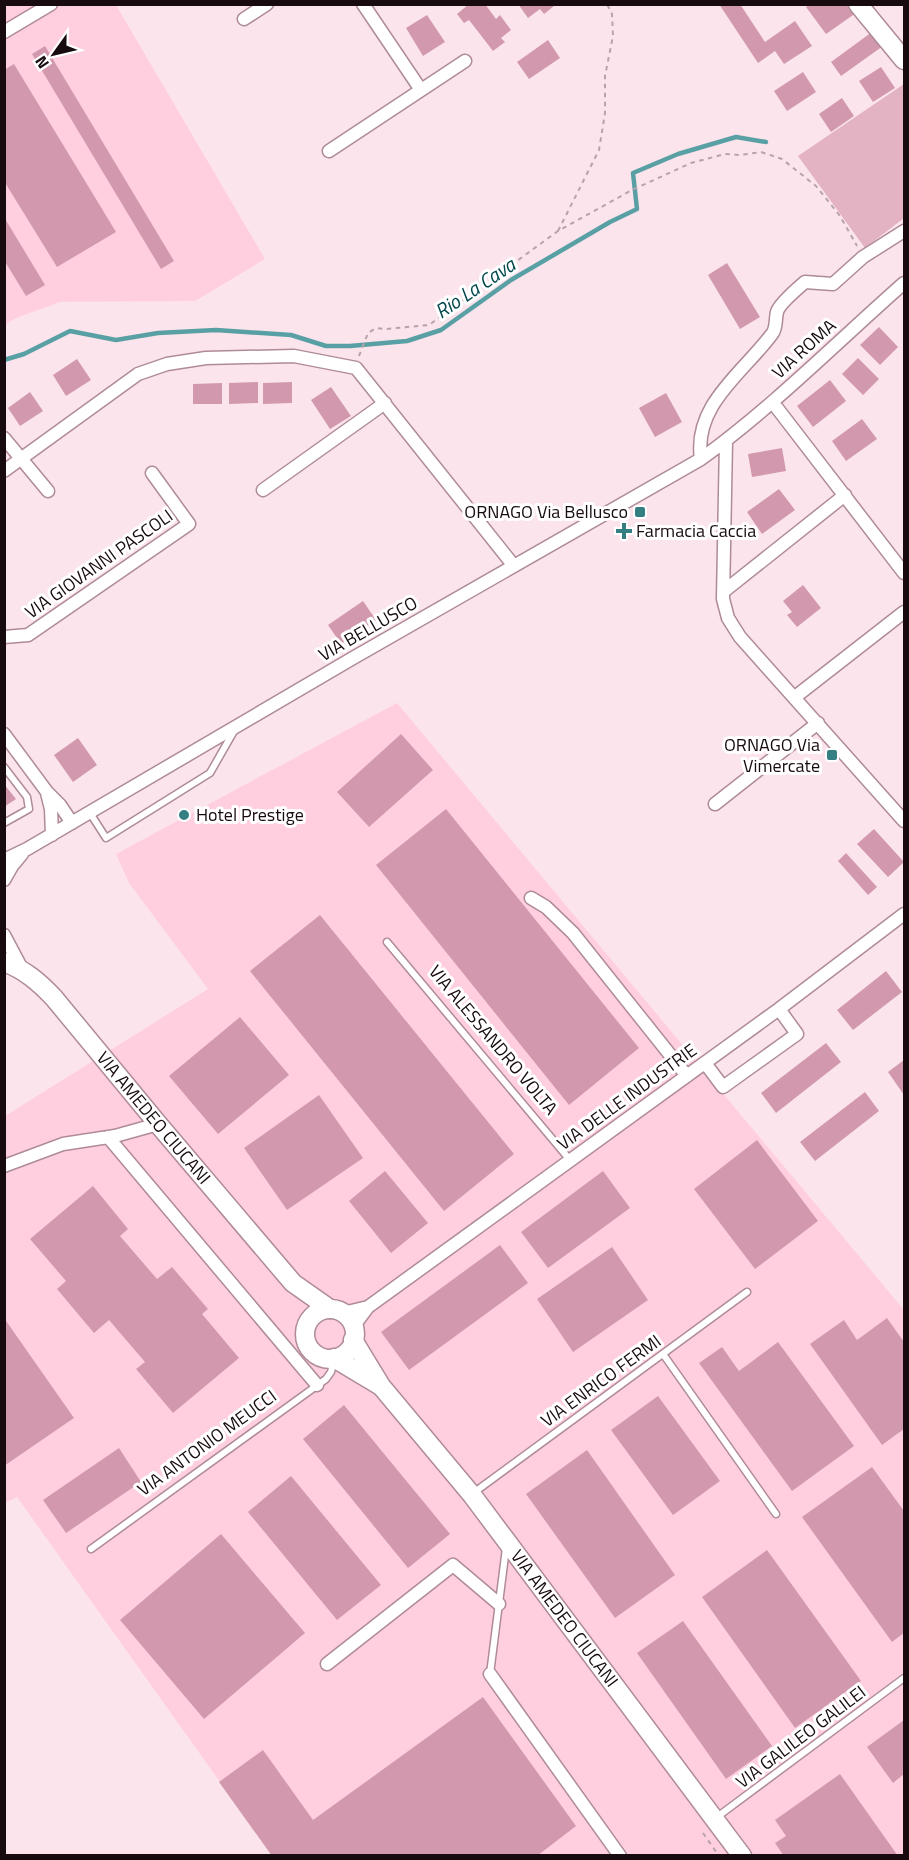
<svg xmlns="http://www.w3.org/2000/svg" width="909" height="1860" viewBox="0 0 909 1860" font-family="'Titillium Web',sans-serif">
<style>
.built{fill:#ffcfe0}
.green{fill:#e3b2c3}
.lines{fill:none;stroke-linecap:round;stroke-linejoin:round}
.stream{stroke:#59a0a5;stroke-width:4.5}
.building{fill:#d299ae}
.lane-casing{stroke:#af8b97;stroke-width:9}
.street-casing{stroke:#af8b97;stroke-width:15}
.secondary-casing{stroke:#af8b97;stroke-width:21}
.path{stroke:#b7a3a9;stroke-width:2;stroke-dasharray:4.5 4.5;stroke-linecap:butt}
.lane{stroke:#fff;stroke-width:6}
.street{stroke:#fff;stroke-width:12}
.secondary{stroke:#fff;stroke-width:18}
.poi-dot{fill:#357e82;stroke:#fff;stroke-width:2}
.labels{text-anchor:middle;stroke-width:6;stroke-linejoin:round;paint-order:stroke}
.street-label{font-size:18px;fill:#170b0f;stroke:#fff}
.poi-label{font-size:18px;fill:#170b0f;stroke:#fff;text-anchor:end}
.water-label{font-size:20px;font-style:italic;fill:#00474b;stroke:#fff}
</style>
<rect width="100%" height="100%" fill="#fce4ec"/>
<path class="built" d="M5,5H116L265,259L195,301L60,302L16,318L5,325Z
M397,703L904,1310V1855H272L17,1497L5,1503V1116L208,989L129,883L116,854Z"/>
<path class="green" d="M904,84V218L865,248L798,156Z"/>
<g class="lines">
<path class="stream" d="M4,360L24,354L70,331L116,340L158,333L216,330L291,335L326,346H350L407,341L441,330L511,280L610,222L637,209L633,173L678,154L736,137L766,142"/>
</g>
<path class="building" d="M469,4H485L496,19L500,15L511,30L501,38L505,42L493,51L469,20L464,23L457,14Z
M518,4H553L554,6L544,14L540,9L528,18Z
M719,4H740L765,42L795,21L812,46L784,64L775,51L758,63Z
M810,4H850L856,13L826,34L806,7Z
M427,15L445,42L423,56L406,28Z
M872,32L883,46L841,76L831,62Z
M548,40L560,58L529,79L517,62Z
M45,46L174,261L161,269L32,54Z
M14,64L116,232L57,267L4,181V70Z
M881,67L895,88L873,102L859,81Z
M803,72L816,92L787,111L774,91Z
M842,98L854,116L831,132L819,114Z
M4,217L45,285L26,296L4,260Z
M727,263L760,317L740,329L708,275Z
M879,327L898,347L880,365L860,345Z
M858,358L879,379L863,395L842,374Z
M77,359L91,380L66,396L53,375Z
M830,380L846,401L813,427L797,406Z
M258,382V403L229,404V383Z
M292,382V403L263,404V383Z
M222,383V404H193V384Z
M331,387L351,416L330,429L311,400Z
M30,392L43,411L20,426L8,408Z
M666,393L682,422L655,437L639,408Z
M862,419L877,439L846,461L832,441Z
M782,448L786,471L752,477L748,454Z
M779,489L795,510L762,534L747,512Z
M803,585L821,608L797,627L787,615L792,612L783,601Z
M363,601L376,620L341,644L328,625Z
M401,734L433,770L369,827L337,792Z
M78,738L97,765L73,782L54,755Z
M4,784L16,799L4,807Z
M446,809L639,1048L569,1105L376,865Z
M874,829L904,862L888,877L857,844Z
M846,853L877,887L868,895L838,861Z
M320,915L514,1154L444,1211L250,971Z
M886,971L902,992L853,1030L837,1010Z
M240,1017L289,1075L218,1134L169,1076Z
M826,1043L841,1062L776,1113L761,1093Z
M904,1060V1095L888,1072Z
M865,1092L879,1111L815,1161L800,1142Z
M319,1095L363,1158L287,1210L244,1148Z
M757,1140L818,1221L755,1269L694,1189Z
M385,1171L428,1223L391,1253L349,1201Z
M603,1171L630,1208L548,1268L521,1232Z
M93,1186L128,1229L120,1236L157,1279L172,1267L208,1309L202,1314L239,1358L173,1413L136,1369L145,1362L109,1320L94,1333L57,1289L66,1281L30,1239Z
M500,1245L528,1283L409,1370L381,1332Z
M612,1247L648,1300L573,1352L537,1299Z
M4,1318L74,1418L4,1466Z
M887,1318L904,1342V1429L882,1445L810,1344L844,1320L857,1340Z
M778,1342L854,1446L792,1491L699,1363L722,1347L739,1371Z
M658,1396L720,1481L673,1515L611,1430Z
M344,1405L450,1534L408,1568L303,1439Z
M119,1448L141,1482L66,1533L43,1500Z
M587,1450L675,1575L615,1618L526,1494Z
M872,1467L904,1511V1633L892,1642L802,1517Z
M291,1476L381,1585L337,1620L248,1512Z
M221,1534L305,1633L204,1719L120,1620Z
M767,1550L861,1681L795,1728L702,1597Z
M683,1621L772,1746L726,1779L637,1653Z
M483,1697L576,1826L537,1856H272L219,1782L263,1750L313,1820Z
M904,1720V1774L893,1783L867,1747Z
M840,1774L898,1856H784L775,1843L786,1836L775,1820Z"/>
<g class="lines">
<defs>
<path id="lane" d="M4,767L27,797L29,809L4,823
M90,813L106,838L210,773L234,731
M387,942L570,1160
M663,1354L776,1514
M472,1494L747,1292
M91,1549L326,1379L331,1372L334,1360
M490,1674L506,1548
M717,1817L904,1678"/>
<path id="street" d="M363,4L421,90
M244,19L267,4
M4,32L51,4
M329,151L465,61
M777,408L904,573
M4,438L48,491
M726,441L723,599L728,618L740,637L904,821
M701,459C693,405 743,373 772,334C777,328 775,320 777,312C779,304 798,288 805,282L833,284L863,257L904,231
M4,471L138,374L167,364L206,358L294,356L356,368L514,566
M263,490L385,403
M723,592L845,495
M4,637L28,635L189,524L152,473
M795,697L904,612
M4,734L47,792L60,805L72,823
M47,793L51,809L52,835
M715,804L818,723
M4,860L27,849L353,658L701,459C774,406 837,342 904,283
M4,880L12,866L22,854
M531,898L546,907L573,933L687,1076
M4,935L22,969
M705,1063L723,1087L797,1034L779,1009
M108,1137L317,1385
M4,1166L63,1144L115,1136L158,1124
M343,1313L368,1307
M353,1327L368,1307L779,1009L904,914
M327,1664L453,1565L499,1604
M490,1674L620,1856"/>
<g id="secondary">
<path d="M858,4L904,60"/>
<path id="s1" d="M4,962C25,970 39,982 54,998L158,1124L293,1283L330,1309"/>
<circle cx="330" cy="1334" r="25"/>
<path id="s2" d="M353,1340L381,1386L472,1495L742,1856"/>
<path d="M334,1358L379,1385"/>
</g>
</defs>
<use href="#lane" class="lane-casing"/>
<use href="#street" class="street-casing"/>
<use href="#secondary" class="secondary-casing"/>
<path class="path" d="M558,231L599,150L605,113V76L613,36L612,14L607,4
M359,356L368,333L376,328L386,329L429,325L558,231L632,190L691,163L725,154L740,155L761,152L782,159L816,186L840,216L857,246
M703,1833L719,1856"/>
<use href="#lane" class="lane"/>
<use href="#street" class="street"/>
<use href="#secondary" class="secondary"/>
</g>
<g class="poi-dot">
<rect x="634" y="506" width="12" height="12" rx="3"/>
<path d="M621 522h6v6h6v6h-6v6h-6v-6h-6v-6h6z"/>
<rect x="826" y="749" width="12" height="12" rx="3"/>
<circle cx="184" cy="815" r="6"/>
</g>
<g class="labels">
<g class="street-label">
<text transform="translate(804 349) rotate(-42)" y="6">VIA ROMA</text>
<text transform="translate(99 564) rotate(-35)" y="6">VIA GIOVANNI PASCOLI</text>
<text transform="translate(368 629) rotate(-30)" y="6">VIA BELLUSCO</text>
<text transform="translate(493 1040) rotate(50)" y="6">VIA ALESSANDRO VOLTA</text>
<text transform="translate(627 1097) rotate(-36)" y="6">VIA DELLE INDUSTRIE</text>
<text dy="6" stroke="none"><textPath href="#s1" startOffset="218">VIA AMEDEO CIUCANI</textPath></text>
<text transform="translate(601 1381) rotate(-36)" y="6">VIA ENRICO FERMI</text>
<text transform="translate(207 1443) rotate(-36)" y="6">VIA ANTONIO MEUCCI</text>
<text dy="6" stroke="none"><textPath href="#s2" startOffset="350">VIA AMEDEO CIUCANI</textPath></text>
<text transform="translate(801 1737) rotate(-37)" y="6">VIA GALILEO GALILEI</text>
</g>
<g class="poi-label">
<text x="628" y="518">ORNAGO Via Bellusco</text>
<text x="636" y="537" text-anchor="start">Farmacia Caccia</text>
<text x="820" y="751">ORNAGO Via<tspan x="820" dy="21">Vimercate</tspan></text>
<text x="196" y="821" text-anchor="start">Hotel Prestige</text>
</g>
<g class="water-label">
<text transform="translate(475 288) rotate(-34)" y="7">Rio La Cava</text>
</g>
</g>
<rect width="909" height="1860" fill="none" stroke="#170b0f" stroke-width="12"/>
<g transform="translate(54 54) rotate(236)" stroke="#ffffff" stroke-width="4.5" paint-order="stroke">
<path d="M0-4.5L10 22L0 15L-10 22Z" fill="#170b0f"/>
<text y="-9" font-size="16" font-weight="bold" text-anchor="middle" fill="#170b0f">N</text>
</g>
</svg>
